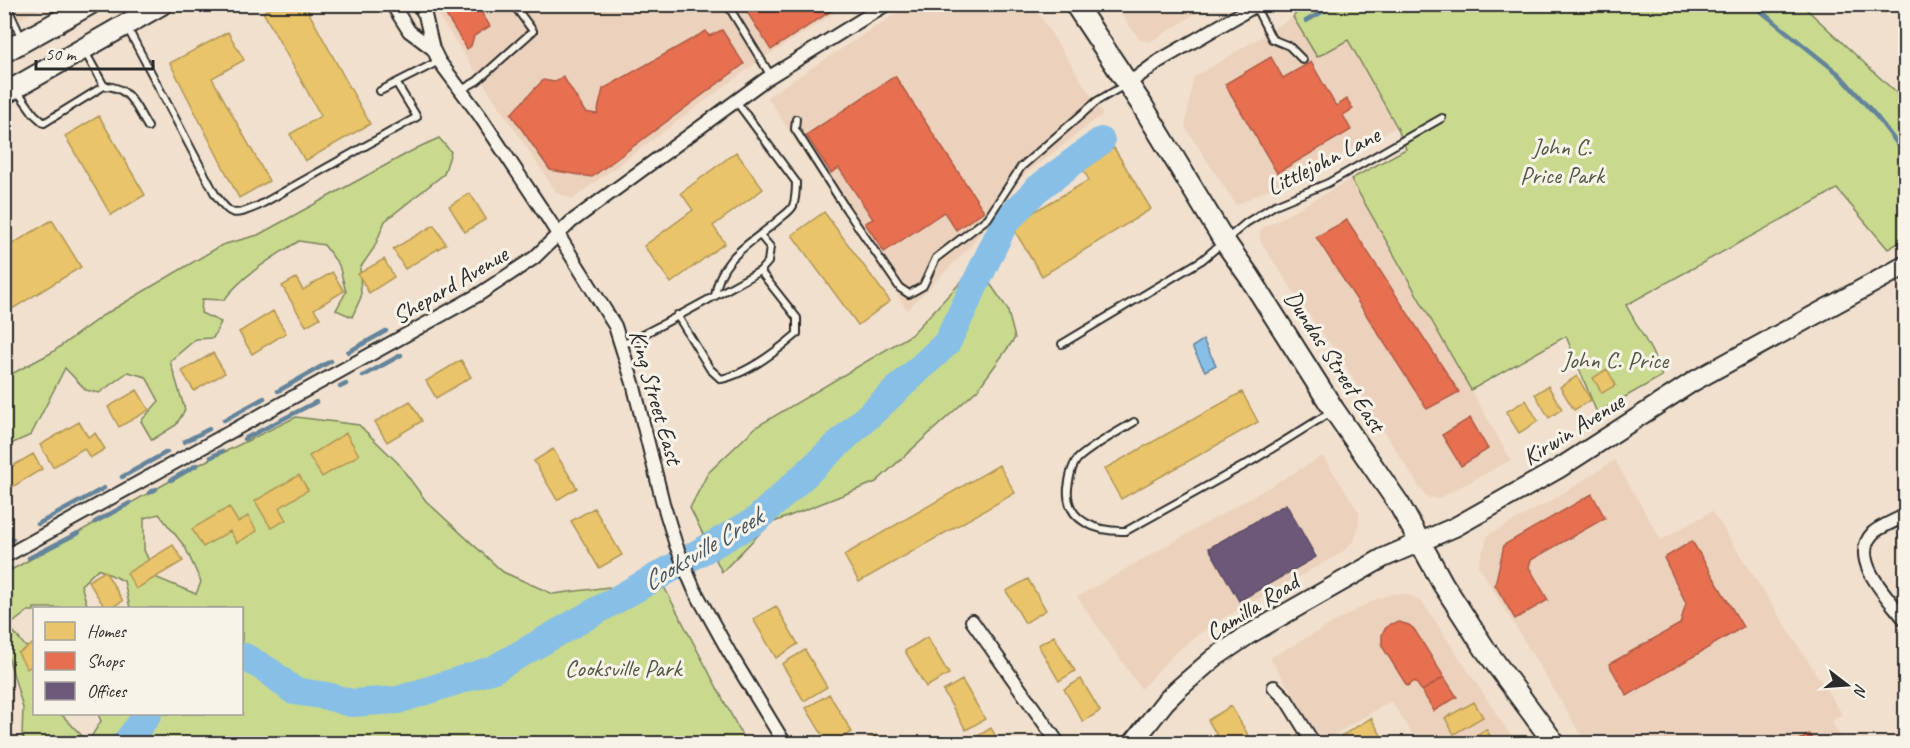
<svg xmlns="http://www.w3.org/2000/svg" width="1910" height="748" viewBox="0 0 1910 748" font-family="Caveat,sans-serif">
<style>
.built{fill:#ecd2bc}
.green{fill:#c9da8e;stroke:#7a825c;stroke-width:1.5;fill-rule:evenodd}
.water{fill:#88bfe6;stroke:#63849b;stroke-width:1.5}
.homes{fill:#e9c46a;stroke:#b09657;stroke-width:1.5}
.shops{fill:#e76f51;stroke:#af5b46;stroke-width:1.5}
.offices{fill:#6d597a;stroke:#594b62;stroke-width:1.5}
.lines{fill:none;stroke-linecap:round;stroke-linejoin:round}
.stream{stroke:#63849b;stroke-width:4.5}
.river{stroke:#88bfe6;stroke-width:28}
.lane-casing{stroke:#2b2b2b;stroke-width:10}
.street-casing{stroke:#2b2b2b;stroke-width:16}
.secondary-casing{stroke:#2b2b2b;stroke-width:22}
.primary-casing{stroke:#2b2b2b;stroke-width:24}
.lane{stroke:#f7f3e8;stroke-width:6}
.street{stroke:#f7f3e8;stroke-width:12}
.secondary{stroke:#f7f3e8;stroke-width:18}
.primary{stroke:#f7f3e8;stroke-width:20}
.labels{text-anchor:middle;stroke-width:6;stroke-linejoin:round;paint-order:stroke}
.park-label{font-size:24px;fill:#525744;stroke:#f7f3e8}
.street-label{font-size:24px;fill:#2b2b2b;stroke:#f7f3e8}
.water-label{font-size:26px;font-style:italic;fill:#475763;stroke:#f7f3e8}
</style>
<rect width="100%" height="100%" fill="#f1e0ce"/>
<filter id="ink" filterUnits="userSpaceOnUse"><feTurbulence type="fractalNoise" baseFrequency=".0167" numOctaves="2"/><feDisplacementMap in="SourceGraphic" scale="12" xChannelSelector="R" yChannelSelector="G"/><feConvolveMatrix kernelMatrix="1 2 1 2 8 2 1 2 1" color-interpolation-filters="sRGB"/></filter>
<g filter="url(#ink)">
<path class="built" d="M5,5H45L5,28Z
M431,5H848L756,63L573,199L557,193Z
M909,5H1033L1103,114L1022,177L969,248L907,310L767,97Z
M1114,5H1210L1150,42L1140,40Z
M1293,17L1317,57L1348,40L1397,127L1236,205L1185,127L1193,78Z
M1351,179L1511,460L1438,499L1426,497L1370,410L1340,356L1317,327L1260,241V230Z
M1323,456L1359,512V522L1355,540L1340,554L1214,623L1175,653L1141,689L1077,597Z
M1615,460L1661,540L1712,511L1842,714L1831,722L1845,743H1586L1478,565L1488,535L1554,499Z
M1394,593L1410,595L1423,603L1516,743H1418L1391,701L1322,742L1270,658L1374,600Z"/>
<path class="green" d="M1304,4L1802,5L1905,101V239L1888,249L1837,189L1626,305L1652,352L1662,376L1597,413L1566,336L1471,390L1351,179L1406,149L1397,127L1348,40L1317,57L1293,17Z
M439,138L451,152L444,174L385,221L374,248L360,268L361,297L352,317L336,310L346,292L339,265L324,245L299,241C272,258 244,274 224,300L202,299L201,313L221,322L213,338L196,339L170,361L185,410L176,425L152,440L141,421L159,401L146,377L128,372L99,393L86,390L65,368L31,435L11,444L5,442L4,378L51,353L102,316L222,245L258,235L419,147Z
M977,265L1007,308L1015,338L978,389L876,482L769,524L722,572L690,508L708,473L756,427L911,335Z
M296,417L359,425L398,463L426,501L503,572L553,594L609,587L612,590L653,566L746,743H27L22,736L23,708L9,659L5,653L4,574L204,462ZM159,514L185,547L201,582L196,594L157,578L144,550V518ZM98,569L124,581L130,608H242V714H98L101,721L88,742L61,714H34V650L25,646L9,626L28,611H34V608H88L81,585Z"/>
<path class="water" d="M1203,340L1216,365L1205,371L1192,347Z"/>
<path class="homes" d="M277,4H304L370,124L305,161L290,134L321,116L263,12Z
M228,32L244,60L212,78L269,181L239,198L170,63Z
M99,116L145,195L111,215L65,136Z
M1114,148L1151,209L1042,276L1011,225L1089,180L1081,166Z
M736,152L763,189L713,226L725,243L671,283L644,246L693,210L681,193Z
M470,193L486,219L465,232L449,206Z
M824,212L890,301L858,325L792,235Z
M52,220L81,267L4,314V249Z
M434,225L446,244L405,269L393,249Z
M384,259L394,277L369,293L358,274Z
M332,272L344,291L314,309L320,318L306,326L282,286L296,278L303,290Z
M273,311L286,333L252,354L239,332Z
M213,353L225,373L194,391L182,371Z
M461,360L471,377L436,398L426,381Z
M1607,369L1616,385L1602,393L1593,378Z
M1577,376L1591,400L1574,410L1560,387Z
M1548,386L1562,409L1549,418L1535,394Z
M137,390L149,410L119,427L108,407Z
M1242,392L1258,422L1121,499L1104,469Z
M1526,400L1538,421L1519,433L1506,412Z
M410,401L422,421L387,442L375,422Z
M79,422L88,437L95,433L105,449L90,458L84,448L53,467L40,445Z
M346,433L359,455L322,477L309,456Z
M553,449L577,488L557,500L534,461Z
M33,454L42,469L4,492V471Z
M999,465L1015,493L859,582L844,555Z
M299,475L308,490L279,508L286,520L271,528L255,501Z
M229,507L238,522L248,516L257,531L237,543L230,531L203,547L192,529Z
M594,508L622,555L599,568L571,521Z
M173,545L183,561L136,589L127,573Z
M105,571L123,601L110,608H105L88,581Z
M1028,579L1046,610L1025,623L1006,591Z
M776,606L798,644L776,658L753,619Z
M1054,636L1075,671L1059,681L1038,645Z
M927,637L949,674L926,687L905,651Z
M34,643V664L27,669L18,653Z
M805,650L827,687L804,701L782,664Z
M1081,679L1100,711L1083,722L1064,689Z
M962,680L985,719L966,730L943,691Z
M829,694L852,732L832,744H828L806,708Z
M1474,702L1483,717L1454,734L1445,718Z
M1231,706L1251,740L1244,744H1222L1208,720Z
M1371,718L1385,742L1382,744H1366L1365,742L1361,744H1345L1341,736Z
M991,728L1000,744H976L973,739Z
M1486,729L1495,744H1462Z
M875,735L881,744H861Z"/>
<path class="shops" d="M439,4H476L490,26L474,36L471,46L467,49Z
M742,4H842L771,50Z
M722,30L744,64L592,177L550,170L511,114L543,80L555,82L563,76L585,112L597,114L603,89L706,31L709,36Z
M1271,57L1283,78L1311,62L1336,106L1347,99L1353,109L1343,115L1351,130L1277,173L1225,84Z
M895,76L984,211L956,230L944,212L884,252L865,223L873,219L839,168L831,173L806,135Z
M1347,220L1459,392L1427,409L1316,237Z
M1470,418L1488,449L1461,466L1442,435Z
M1592,494L1605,518L1531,560L1529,567L1548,600L1515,619L1495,585L1504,545Z
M1692,541L1743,627L1627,696L1609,664L1680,624L1686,603L1664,558Z
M1399,622L1409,625L1414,629L1444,677L1422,691L1415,681L1407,686L1382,646V635L1384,630L1390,624Z
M1444,677L1457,697L1434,711L1422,691Z
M1809,734L1815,744H1796L1795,743Z"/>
<path class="offices" d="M1286,504L1316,557L1239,601L1209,548Z"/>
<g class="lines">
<path class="stream" d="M1752,4L1839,74L1877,117L1906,155
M1306,21L1336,4
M348,352L386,331
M363,376L401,355
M340,387L346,384
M278,391L331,361
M224,420L264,398
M244,439L316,402
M184,442L209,429
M211,457L222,451
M122,477L167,452
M171,480L197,465
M149,493L156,489
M95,522L130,503
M38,524L104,488
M4,543L13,539
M29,558L78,533
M4,572L11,569"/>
<path class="river" d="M242,657H245L269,671L294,691L327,696L351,703L398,700L494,669L755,521L947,343L1004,224L1036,190L1101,141
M125,744L148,714"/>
<defs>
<path id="lane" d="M6,4L22,39
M727,4L771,76
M1255,6L1272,39L1289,46L1303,60
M128,29L215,194C231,216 232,217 258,206L417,117L397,84
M84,50L104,86
M16,89L34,114L44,123L104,86C130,86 136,108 148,127
M461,90L477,81L533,31L513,4
M380,91L439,61
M796,119L795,129L846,209L900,288L909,294L923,286L936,258L988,218L1021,167L1097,101L1125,85
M760,235L770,247L768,262L760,271
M715,296C720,257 749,245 776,222C781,217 790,212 793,206C796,198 796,190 796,182L736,101
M1062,344L1202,260L1246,223L1275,205L1328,183L1442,118
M622,345C669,322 715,296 760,271L797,318V334C777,351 746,374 721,379L710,369L677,315
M1134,422C1121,430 1083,451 1076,461C1071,468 1069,480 1068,488C1065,522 1098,532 1126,531L1252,461L1331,412"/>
<path id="street" d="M392,4L409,31L433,49
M418,4L425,15L433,49L439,61L480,116L549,220L615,326L633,383L663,503L676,545L688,575L694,589L729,652L785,744
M1128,84L1159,61L1258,4
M1906,515C1897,520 1879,527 1873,533C1847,560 1891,600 1906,621
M4,557L478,295L534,258L571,222L766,79L887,4
M972,621L1059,744
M1274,687L1286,699L1314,744"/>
<path id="secondary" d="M1132,744L1165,702L1178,689L1214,658L1248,635L1383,558L1455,527L1510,496L1558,469L1694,381L1906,265"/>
<path id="primary" d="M1075,4L1142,105L1225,242L1249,276L1334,410L1399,504L1443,584L1485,649L1555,744
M4,52L90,4
M4,94L162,4"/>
</defs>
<use href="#lane" class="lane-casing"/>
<use href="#street" class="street-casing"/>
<use href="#secondary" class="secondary-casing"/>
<use href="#primary" class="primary-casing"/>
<use href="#lane" class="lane"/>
<use href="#street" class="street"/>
<use href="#secondary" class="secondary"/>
<use href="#primary" class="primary"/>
</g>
</g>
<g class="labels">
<g class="park-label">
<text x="1562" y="155">John C.<tspan x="1562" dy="28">Price Park</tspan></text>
<text x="1615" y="368">John C. Price</text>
<text x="623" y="676">Cooksville Park</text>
</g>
<g class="street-label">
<text transform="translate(1323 161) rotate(-27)" y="8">Littlejohn Lane</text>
<text transform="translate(450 285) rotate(-31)" y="8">Shepard Avenue</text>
<text transform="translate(1335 361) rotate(57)" y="8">Dundas Street East</text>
<text transform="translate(656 397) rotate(74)" y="8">King Street East</text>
<text transform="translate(1573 429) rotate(-32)" y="8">Kirwin Avenue</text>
<text transform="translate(1252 607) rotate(-32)" y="8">Camilla Road</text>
</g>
<g class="water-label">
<text transform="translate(702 549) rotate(-31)" y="9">Cooksville Creek</text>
</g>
</g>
<rect width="1910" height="748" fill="none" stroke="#f7f3e8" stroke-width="24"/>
<rect x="12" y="12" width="1886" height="724" fill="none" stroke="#2b2b2b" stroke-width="2" filter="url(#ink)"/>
<rect x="33" y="607" width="210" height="108" fill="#f7f3e8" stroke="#a5a39c" stroke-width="1.5"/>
<rect x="45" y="622" width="30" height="18" fill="#e9c46a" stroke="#a5a39c" stroke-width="1.5"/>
<text x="87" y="637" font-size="18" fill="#2b2b2b">Homes</text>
<rect x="45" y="652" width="30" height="18" fill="#e76f51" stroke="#a5a39c" stroke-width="1.5"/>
<text x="87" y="667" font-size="18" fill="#2b2b2b">Shops</text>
<rect x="45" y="682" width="30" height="18" fill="#6d597a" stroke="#a5a39c" stroke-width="1.5"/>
<text x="87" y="697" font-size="18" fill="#2b2b2b">Offices</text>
<g transform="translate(1847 685) rotate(107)" stroke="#f7f3e8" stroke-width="4.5" paint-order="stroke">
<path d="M0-4.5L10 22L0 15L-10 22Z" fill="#2b2b2b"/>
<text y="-9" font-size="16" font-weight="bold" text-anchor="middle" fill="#2b2b2b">N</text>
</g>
<path d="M36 60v9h117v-9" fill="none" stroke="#2b2b2b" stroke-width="3"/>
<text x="45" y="60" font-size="18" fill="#2b2b2b" stroke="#f7f3e8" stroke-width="4.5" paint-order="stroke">50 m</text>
</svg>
